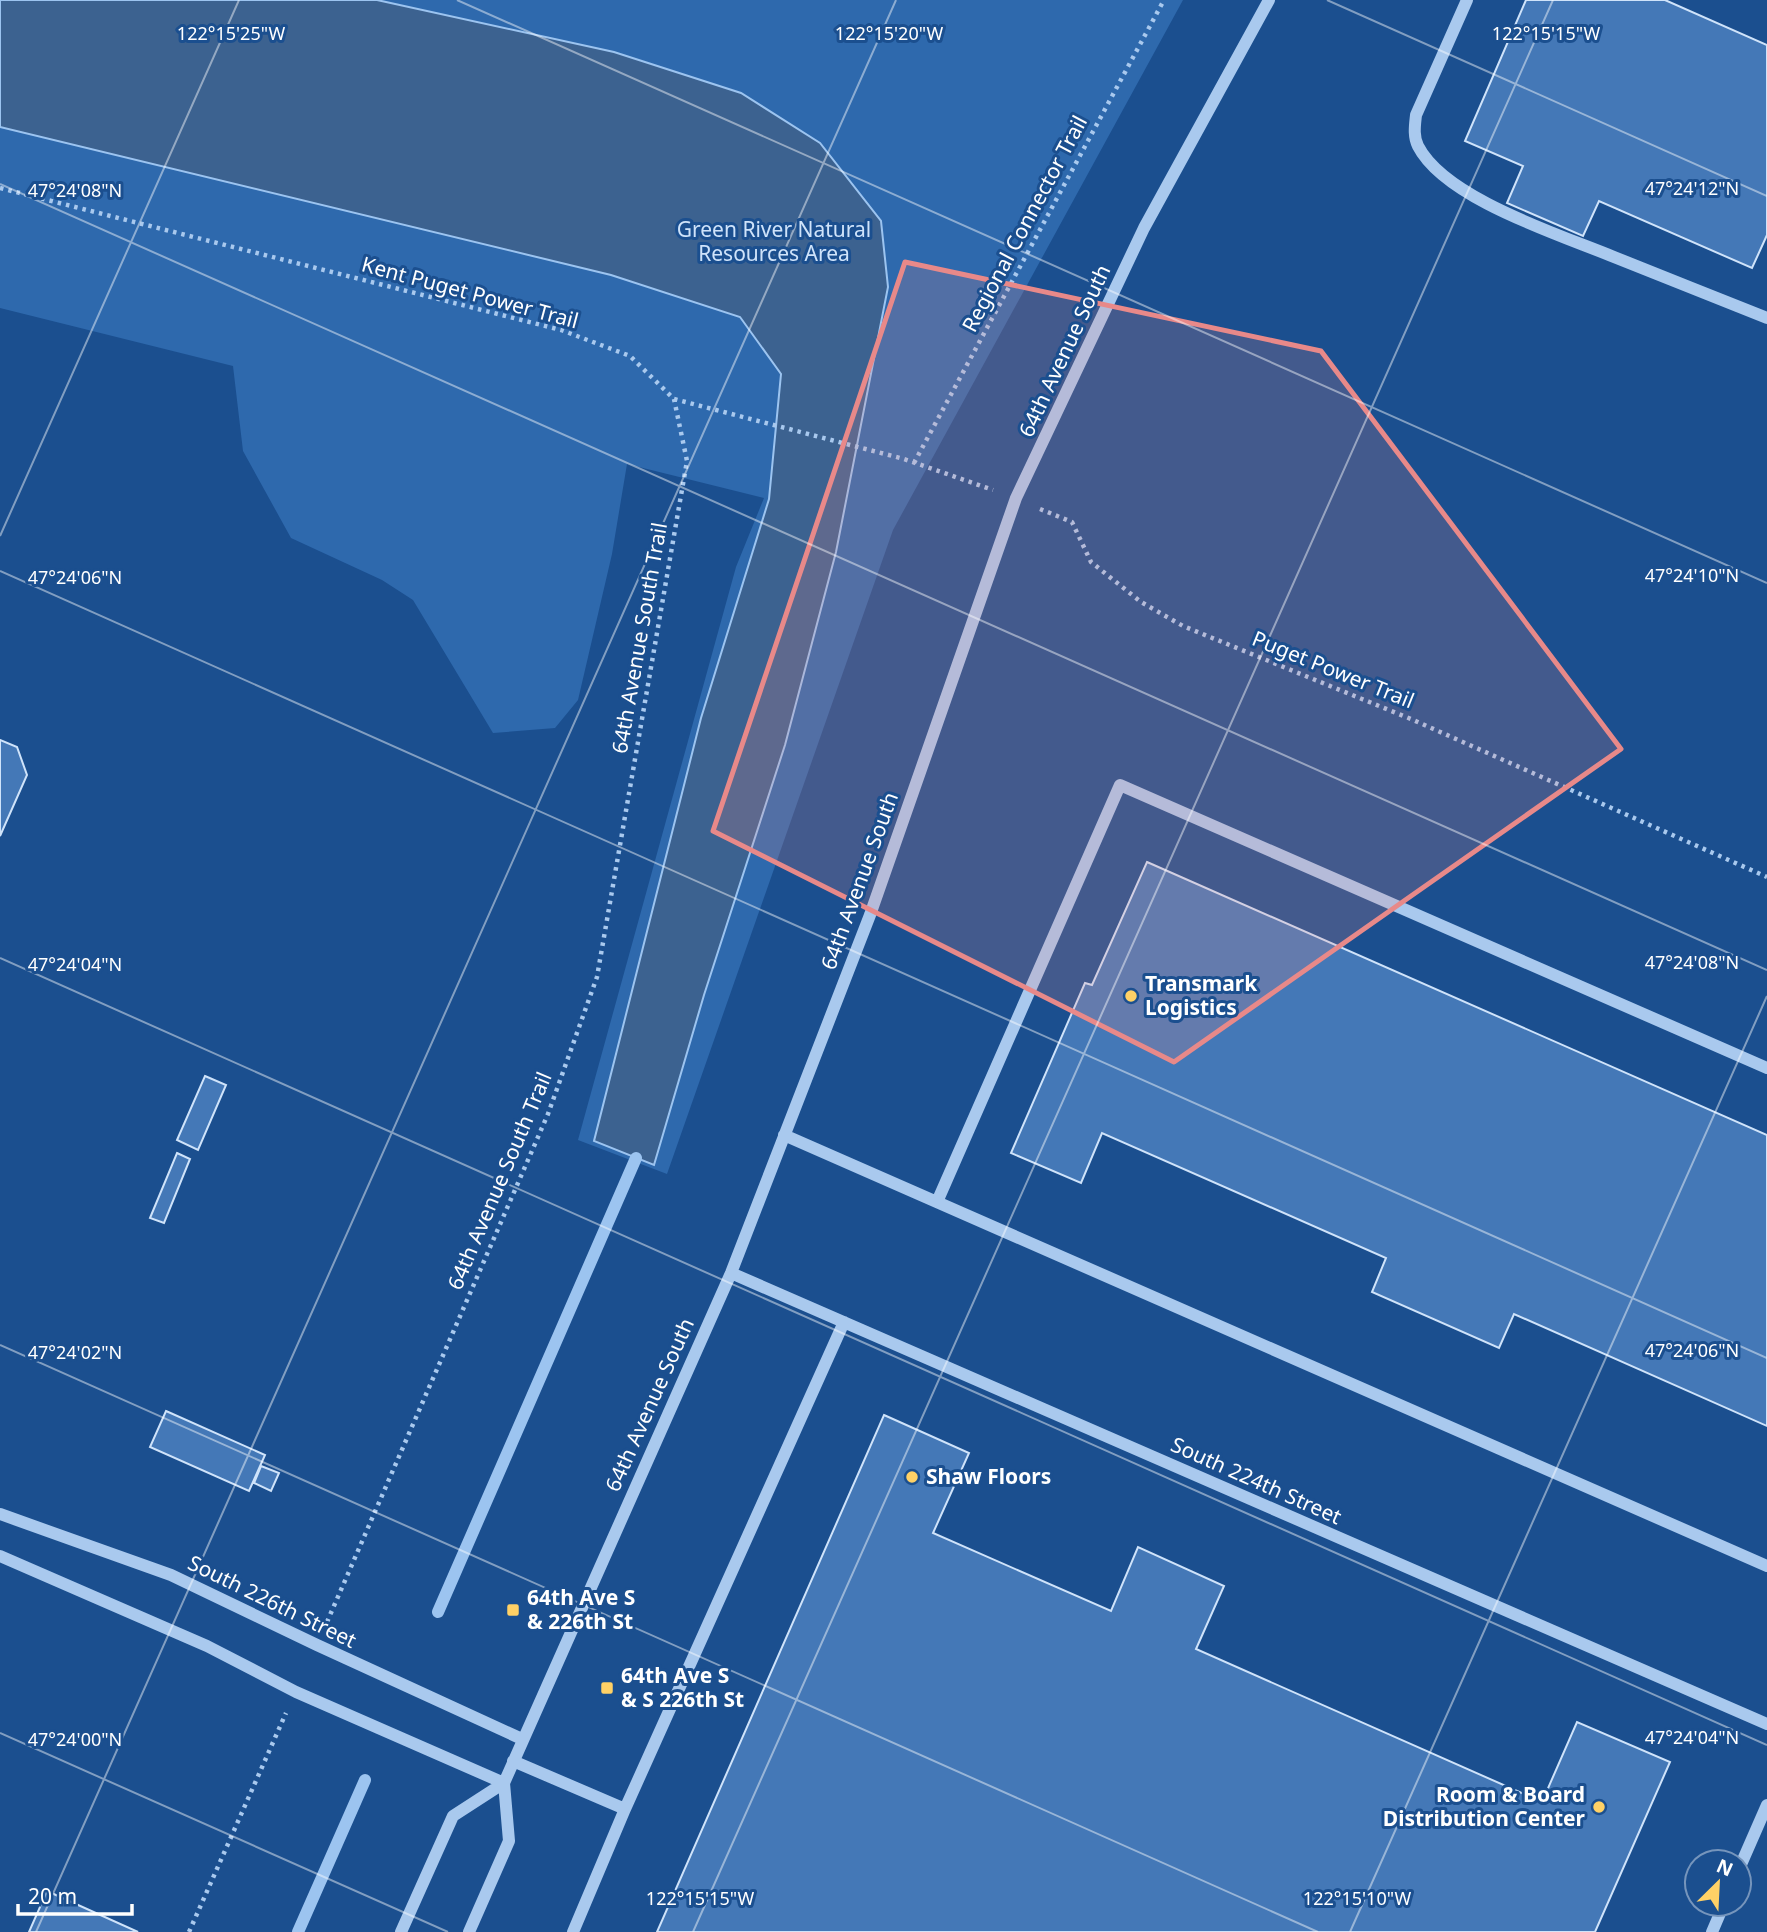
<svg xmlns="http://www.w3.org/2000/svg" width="1767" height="1932" viewBox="0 0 1767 1932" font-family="'Noto Sans',sans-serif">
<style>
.green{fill:#2e69ad}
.water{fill:#3c6290;stroke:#9cc4f0;stroke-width:2}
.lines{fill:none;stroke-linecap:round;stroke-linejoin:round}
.stream{stroke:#9cc4f0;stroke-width:12}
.building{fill:#4478b7;stroke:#cfe3fa;stroke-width:2}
.path{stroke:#a9c9ee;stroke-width:4.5;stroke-dasharray:3.5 5;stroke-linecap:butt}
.minor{stroke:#a9c9ee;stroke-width:12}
.marked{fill:#e88989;fill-opacity:0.2;stroke:#e88989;stroke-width:5;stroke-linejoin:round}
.ticks{fill:none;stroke:#fff;stroke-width:2;stroke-opacity:0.45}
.poi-dot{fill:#ffd166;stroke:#1b4f8f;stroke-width:2.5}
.labels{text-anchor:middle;stroke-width:6;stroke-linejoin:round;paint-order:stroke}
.street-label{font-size:21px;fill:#fff;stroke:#1b4f8f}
.park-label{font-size:21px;fill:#cfe3fa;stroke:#1b4f8f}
.poi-label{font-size:21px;font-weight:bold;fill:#fff;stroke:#1b4f8f;text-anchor:start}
.ticks-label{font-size:18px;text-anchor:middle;fill:#fff;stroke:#1b4f8f;stroke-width:6;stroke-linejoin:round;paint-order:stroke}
</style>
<rect width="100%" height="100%" fill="#1b4f8f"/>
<path class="green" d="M0,0H1183L893,530L667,1174L578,1140L736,567L764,498L627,464L612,554L578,700L555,728L493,733L413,600L382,580L291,538L243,451L233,366L0,308Z"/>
<path class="water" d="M0,0H377L614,52L741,93L820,143L881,221L888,287L836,552L785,745L704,995L654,1165L594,1141L701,718L769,499L781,374L740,317L611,275L0,127Z"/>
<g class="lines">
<path class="stream" d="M438,1612L636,1158
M298,1932L365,1780"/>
</g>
<path class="building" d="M1526,0H1665L1767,45V235L1752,268L1599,201L1583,236L1507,203L1523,166L1465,141Z
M0,740L17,747L27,775L0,836Z
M1147,862L1767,1135V1426L1514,1314L1499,1348L1372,1292L1386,1258L1102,1133L1081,1183L1011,1153L1085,983L1092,985Z
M205,1076L226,1085L198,1150L177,1140Z
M177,1153L190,1159L164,1223L150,1218Z
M166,1411L265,1455L249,1491L150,1447Z
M884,1415L969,1453L933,1533L1111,1611L1138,1547L1224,1586L1196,1649L1542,1802L1577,1722L1670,1762L1595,1932H657Z
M261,1466L279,1473L271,1491L254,1483Z
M47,1891L138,1932H29Z"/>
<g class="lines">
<path class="path" d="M0,188L561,330L630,356L674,399L904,459L993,490
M914,463L1164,0
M1040,509L1072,522L1091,562L1141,602L1183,626L1411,719L1767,877
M327,1622L548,1114L597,977L687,461L674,399
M189,1932L286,1713"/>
<path class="minor" d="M1467,0L1416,115C1415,125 1413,136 1418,146C1445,199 1561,235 1614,257C1665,277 1716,298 1767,318
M784,1135L1767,1566
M937,1202L1120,785L1767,1068
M731,1273L1767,1724
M0,1514L171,1575L317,1645L522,1739
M0,1556L207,1646L296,1692L504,1783
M513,1761L625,1809
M1739,1869L1767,1805
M401,1932L453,1816L504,1783
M469,1932L509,1841L504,1783L731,1273L870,915L1016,498L1144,228L1269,0
M573,1932L625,1809L844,1322
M1712,1932L1724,1904"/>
</g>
<path class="marked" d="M905,262L1321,351L1621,749L1174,1062L713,831Z"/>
<path class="ticks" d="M457,0L1767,583M1327,0L1767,196M0,184L1767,970M0,536L239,0M0,571L1767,1358M0,958L1767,1745M0,1345L1318,1932M0,1733L448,1932M36,1932L896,0M693,1932L1553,0M1350,1932L1767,996"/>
<g class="poi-dot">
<circle cx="1131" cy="996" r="7"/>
<circle cx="912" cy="1477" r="7"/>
<rect x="506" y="1603" width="14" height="14" rx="3.5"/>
<rect x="600" y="1681" width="14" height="14" rx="3.5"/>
<circle cx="1599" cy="1807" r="7"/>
</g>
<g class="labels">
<g class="street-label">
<text transform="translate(1025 224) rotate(-62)" y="7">Regional Connector Trail</text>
<text transform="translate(470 293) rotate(15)" y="7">Kent Puget Power Trail</text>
<text transform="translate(1065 351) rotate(-65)" y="7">64th Avenue South</text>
<text transform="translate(640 638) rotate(-80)" y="7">64th Avenue South Trail</text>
<text transform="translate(1333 670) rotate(22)" y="7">Puget Power Trail</text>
<text transform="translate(860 881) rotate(-70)" y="7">64th Avenue South</text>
<text transform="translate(500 1181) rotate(-67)" y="7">64th Avenue South Trail</text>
<text transform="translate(650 1405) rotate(-66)" y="7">64th Avenue South</text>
<text transform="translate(1256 1481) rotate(24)" y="7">South 224th Street</text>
<text transform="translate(272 1602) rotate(26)" y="7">South 226th Street</text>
</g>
<g class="park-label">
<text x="774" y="237">Green River Natural<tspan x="774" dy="24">Resources Area</tspan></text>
</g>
<g class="poi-label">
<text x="1145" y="991">Transmark<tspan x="1145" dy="24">Logistics</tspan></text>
<text x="926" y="1484">Shaw Floors</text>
<text x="527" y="1605">64th Ave S<tspan x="527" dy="24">&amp; 226th St</tspan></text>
<text x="621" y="1683">64th Ave S<tspan x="621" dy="24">&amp; S 226th St</tspan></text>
<text x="1585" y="1802" text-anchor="end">Room &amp; Board<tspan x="1585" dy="24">Distribution Center</tspan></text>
</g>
</g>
<g class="ticks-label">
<text x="889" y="40">122°15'20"W</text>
<text x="1546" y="40">122°15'15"W</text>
<text x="231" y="40">122°15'25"W</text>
<text x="1692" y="195">47°24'12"N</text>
<text x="75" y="197">47°24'08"N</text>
<text x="1692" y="582">47°24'10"N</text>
<text x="75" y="584">47°24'06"N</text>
<text x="1692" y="969">47°24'08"N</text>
<text x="75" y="971">47°24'04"N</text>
<text x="1692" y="1357">47°24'06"N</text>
<text x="75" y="1359">47°24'02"N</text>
<text x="1692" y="1744">47°24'04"N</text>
<text x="75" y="1746">47°24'00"N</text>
<text x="700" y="1905">122°15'15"W</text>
<text x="1357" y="1905">122°15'10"W</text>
</g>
<g transform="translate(1718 1883) rotate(24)"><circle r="33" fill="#1b4f8f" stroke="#7695bc" stroke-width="2"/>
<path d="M0-5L12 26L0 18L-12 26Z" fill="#ffd166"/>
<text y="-10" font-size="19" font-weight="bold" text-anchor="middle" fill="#ffffff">N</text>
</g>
<path d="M18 1904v10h114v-10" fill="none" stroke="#ffffff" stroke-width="3.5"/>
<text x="28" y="1904" font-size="21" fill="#ffffff" stroke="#1b4f8f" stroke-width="5" paint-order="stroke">20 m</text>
</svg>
